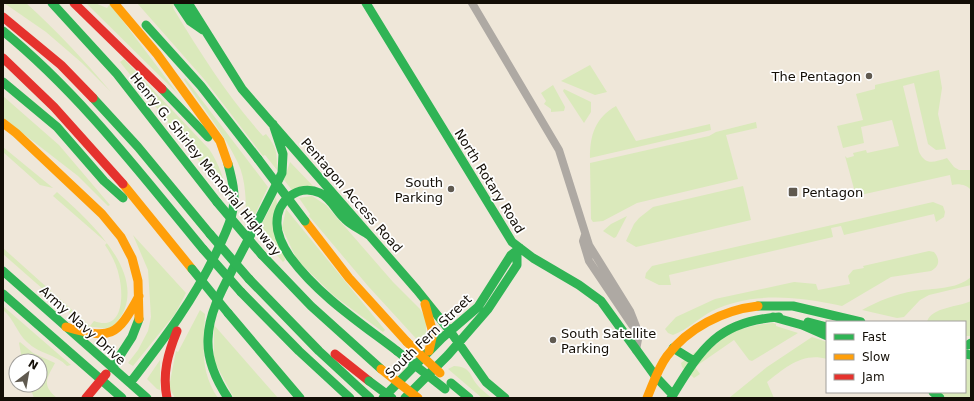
<svg xmlns="http://www.w3.org/2000/svg" width="974" height="401" viewBox="0 0 974 401" font-family="'DejaVu Sans',sans-serif">
<style>
.green{fill:#dae9bb}
.lines{fill:none;stroke-linecap:round;stroke-linejoin:round}
.street{stroke:#aea9a3;stroke-width:8}
.fast{stroke:#30b455;stroke-width:9}
.slow{stroke:#ff9f0a;stroke-width:9}
.jam{stroke:#e5322d;stroke-width:9}
.fast-bridge{stroke:#30b455;stroke-width:9}
.slow-bridge{stroke:#ff9f0a;stroke-width:9}
.poi-dot{fill:#605a50;stroke:#fff;stroke-width:1.5}
.labels{text-anchor:middle;stroke-width:3.5;stroke-linejoin:round;paint-order:stroke}
.poi-label{font-size:13px;fill:#130e06;stroke:#fff;text-anchor:end}
.street-label{font-size:13px;fill:#130e06;stroke:#fff}
</style>
<rect width="100%" height="100%" fill="#efe7d9"/>
<path class="green" d="M4,3H26C57,31 84,60 111,92L82,63L46,32Z
M86,3H95L107,8L110,4L178,94Z
M137,3H174L173,8C201,54 228,97 263,136L266,134C277,148 277,152 277,170L265,155L263,156L204,79Z
M124,59L209,149C219,164 224,178 227,196L120,62Z
M590,65L607,92L595,95L561,81Z
M939,70L942,88L938,114L946,149L936,150L928,144L914,83L903,86L919,152C926,166 934,162 947,158L954,167L959,170H971V190C967,185 959,183 952,185L950,175L856,196L845,156L847,158L854,156L853,153L866,150L867,153L899,146L892,120L861,127L864,143L843,148L837,126L863,120L856,94L875,89V85Z
M185,78L268,187L250,225L246,221C246,202 246,180 238,163C224,133 202,107 184,80Z
M553,85L565,107L564,111L551,112V109L544,104L546,101L541,93Z
M564,89L591,102V112L584,123L563,91Z
M3,96L59,145L110,205L108,206L78,176L3,118Z
M616,106L636,141L710,124L711,130L590,158C590,135 595,118 616,106Z
M756,122L757,128L726,135L738,179L637,203L603,221L593,222L591,219L590,163L709,136L716,132Z
M3,147L53,188L40,185L3,152Z
M290,162L314,187L292,190L284,180Z
M743,186L751,220L636,247L626,241L634,224L639,218L653,207Z
M57,192C85,217 140,265 125,308C123,315 116,323 111,329L85,326L3,254V248L90,326L94,321C123,332 124,296 119,276C117,265 111,254 105,245L107,243L53,196Z
M312,196L326,205L393,282L420,309L426,319V337L422,345L368,286L309,216L310,214L299,198Z
M276,197L285,260L283,262L257,233Z
M933,202L943,206L945,212L944,217L936,222L934,214L844,235L841,226L831,228L833,237L669,275L671,285H659L645,278L646,273L652,266Z
M286,209L385,330L383,332L334,296L297,260L282,228Z
M627,216L616,237L614,238L603,231L611,224Z
M133,235L186,293L175,314L133,366L128,363L138,350L148,331L151,317L148,270Z
M929,251L934,252C940,259 940,266 931,271L891,277L842,306C800,297 753,291 712,311C699,318 687,330 673,335L668,333L665,329L676,317L715,299L794,282L816,284L818,290L850,284L848,276L853,270L864,268L863,266Z
M971,277V285L929,295L920,300L904,317L897,318L862,310C878,301 896,294 914,291C933,288 956,290 971,277Z
M971,301V336H965V322H927C931,307 959,307 971,301Z
M3,306L71,365L67,366C56,354 39,354 27,342C17,333 14,319 3,310Z
M200,310L205,314C204,346 199,370 218,398H175L169,387L176,351L178,352Z
M773,323L776,324V326L798,333L752,361L749,360L734,340L695,367L700,374L694,378L682,367L681,363C708,340 738,326 773,323Z
M214,325L278,398H234L214,361Z
M812,337L827,342V359C802,352 785,368 767,382L774,398H729L767,367Z
M20,342L33,353L55,363C47,378 41,385 57,398H34L29,385H40V361H18L21,354L19,343Z
M965,359L971,360V398H946L940,392H965Z
M160,360V390L157,389L147,379Z
M454,366C469,367 469,372 475,382C479,388 487,394 492,398H482L448,369Z"/>
<g class="lines">
<path class="street" d="M472,3L559,150L589,245L630,311L639,334L636,350
M585,235L583,241L589,261L632,325"/>
<path class="fast" d="M52,3L117,74L217,202
M178,3L190,21L203,30
M188,3L242,89L417,290L450,331L486,382L505,398
M366,3L512,242L533,258L579,285L601,301L656,377L673,395
M146,25L201,86L258,159
M3,31C80,94 140,173 203,249
M3,82L57,127L104,181L123,198
M162,89L208,137
M93,98L138,147L210,234
M370,236C362,230 352,226 345,219C336,211 331,198 320,193C298,183 276,201 277,224C277,236 284,248 290,257C319,296 359,322 397,351
M262,255L311,306L381,369
M3,271L147,398
M249,279L319,351L370,398
M241,292L299,351L350,398
M3,294L122,398
M758,306H793L861,322
M228,313L300,398
M773,317L802,325L827,336
M808,322L827,327
M968,345L971,343
M673,348L694,361
M965,354L971,355
M112,368L132,337L139,319
M130,383C164,339 194,300 218,249C224,236 231,223 233,209C236,194 232,179 228,164
M451,383L469,398
M933,392L940,398
M228,398C216,380 207,361 208,339C209,309 226,283 239,257C254,229 268,201 282,173L283,154L273,124
M383,398L442,338L478,307L511,255L520,248
M405,398L448,355L488,309L517,265V252
M671,398C701,349 717,321 779,317"/>
<path class="slow" d="M114,3L157,54L220,141L228,164
M3,123L16,133L102,214L121,237L132,258L138,281L139,319
M123,184L192,269
M305,221L349,278L407,342
M425,304L433,333L429,351
M66,327C111,340 117,337 139,296
M647,398C653,384 658,368 667,356C688,328 723,310 758,306"/>
<path class="jam" d="M74,3L162,89
M3,17L61,65L93,98
M3,58L54,107L123,184
M335,354L369,381
M86,398L106,374
M167,398C162,374 168,353 177,331"/>
<path class="fast-bridge" d="M258,159L305,221
M217,202L262,255
M210,234L249,279
M203,249L241,292
M192,269L228,313
M397,351L445,389
M369,381L392,398"/>
<path class="slow-bridge" d="M407,342L440,373
M381,369L418,398"/>
</g>
<g class="poi-dot">
<circle cx="869" cy="76" r="4"/>
<circle cx="451" cy="189" r="4"/>
<rect x="788" y="187" width="10" height="10" rx="2"/>
<circle cx="553" cy="340" r="4"/>
</g>
<g class="labels">
<g class="poi-label">
<text x="861" y="81">The Pentagon</text>
<text x="443" y="187">South<tspan x="443" dy="15">Parking</tspan></text>
<text x="802" y="197" text-anchor="start">Pentagon</text>
<text x="561" y="338" text-anchor="start">South Satellite<tspan x="561" dy="15">Parking</tspan></text>
</g>
<g class="street-label">
<text transform="translate(206 164) rotate(51)" y="5">Henry G. Shirley Memorial Highway</text>
<text transform="translate(490 181) rotate(58)" y="5">North Rotary Road</text>
<text transform="translate(352 195) rotate(49)" y="5">Pentagon Access Road</text>
<text transform="translate(83 325) rotate(42)" y="5">Army Navy Drive</text>
<text transform="translate(428 336) rotate(-44)" y="5">South Fern Street</text>
</g>
</g>
<rect width="974" height="401" fill="none" stroke="#130e06" stroke-width="8"/>
<rect x="826" y="321" width="140" height="72" fill="#ffffff" stroke="#a19f9b"/>
<rect x="834" y="334" width="20" height="6" fill="#30b455" stroke="#a19f9b"/>
<text x="862" y="341" font-size="12" fill="#130e06">Fast</text>
<rect x="834" y="354" width="20" height="6" fill="#ff9f0a" stroke="#a19f9b"/>
<text x="862" y="361" font-size="12" fill="#130e06">Slow</text>
<rect x="834" y="374" width="20" height="6" fill="#e5322d" stroke="#a19f9b"/>
<text x="862" y="381" font-size="12" fill="#130e06">Jam</text>
<g transform="translate(28 373) rotate(31)"><circle r="19" fill="#ffffff" stroke="#a19f9b"/>
<path d="M0-3L7 15L0 10L-7 15Z" fill="#605a50"/>
<text y="-6" font-size="11" font-weight="bold" text-anchor="middle" fill="#130e06">N</text>
</g>
</svg>
